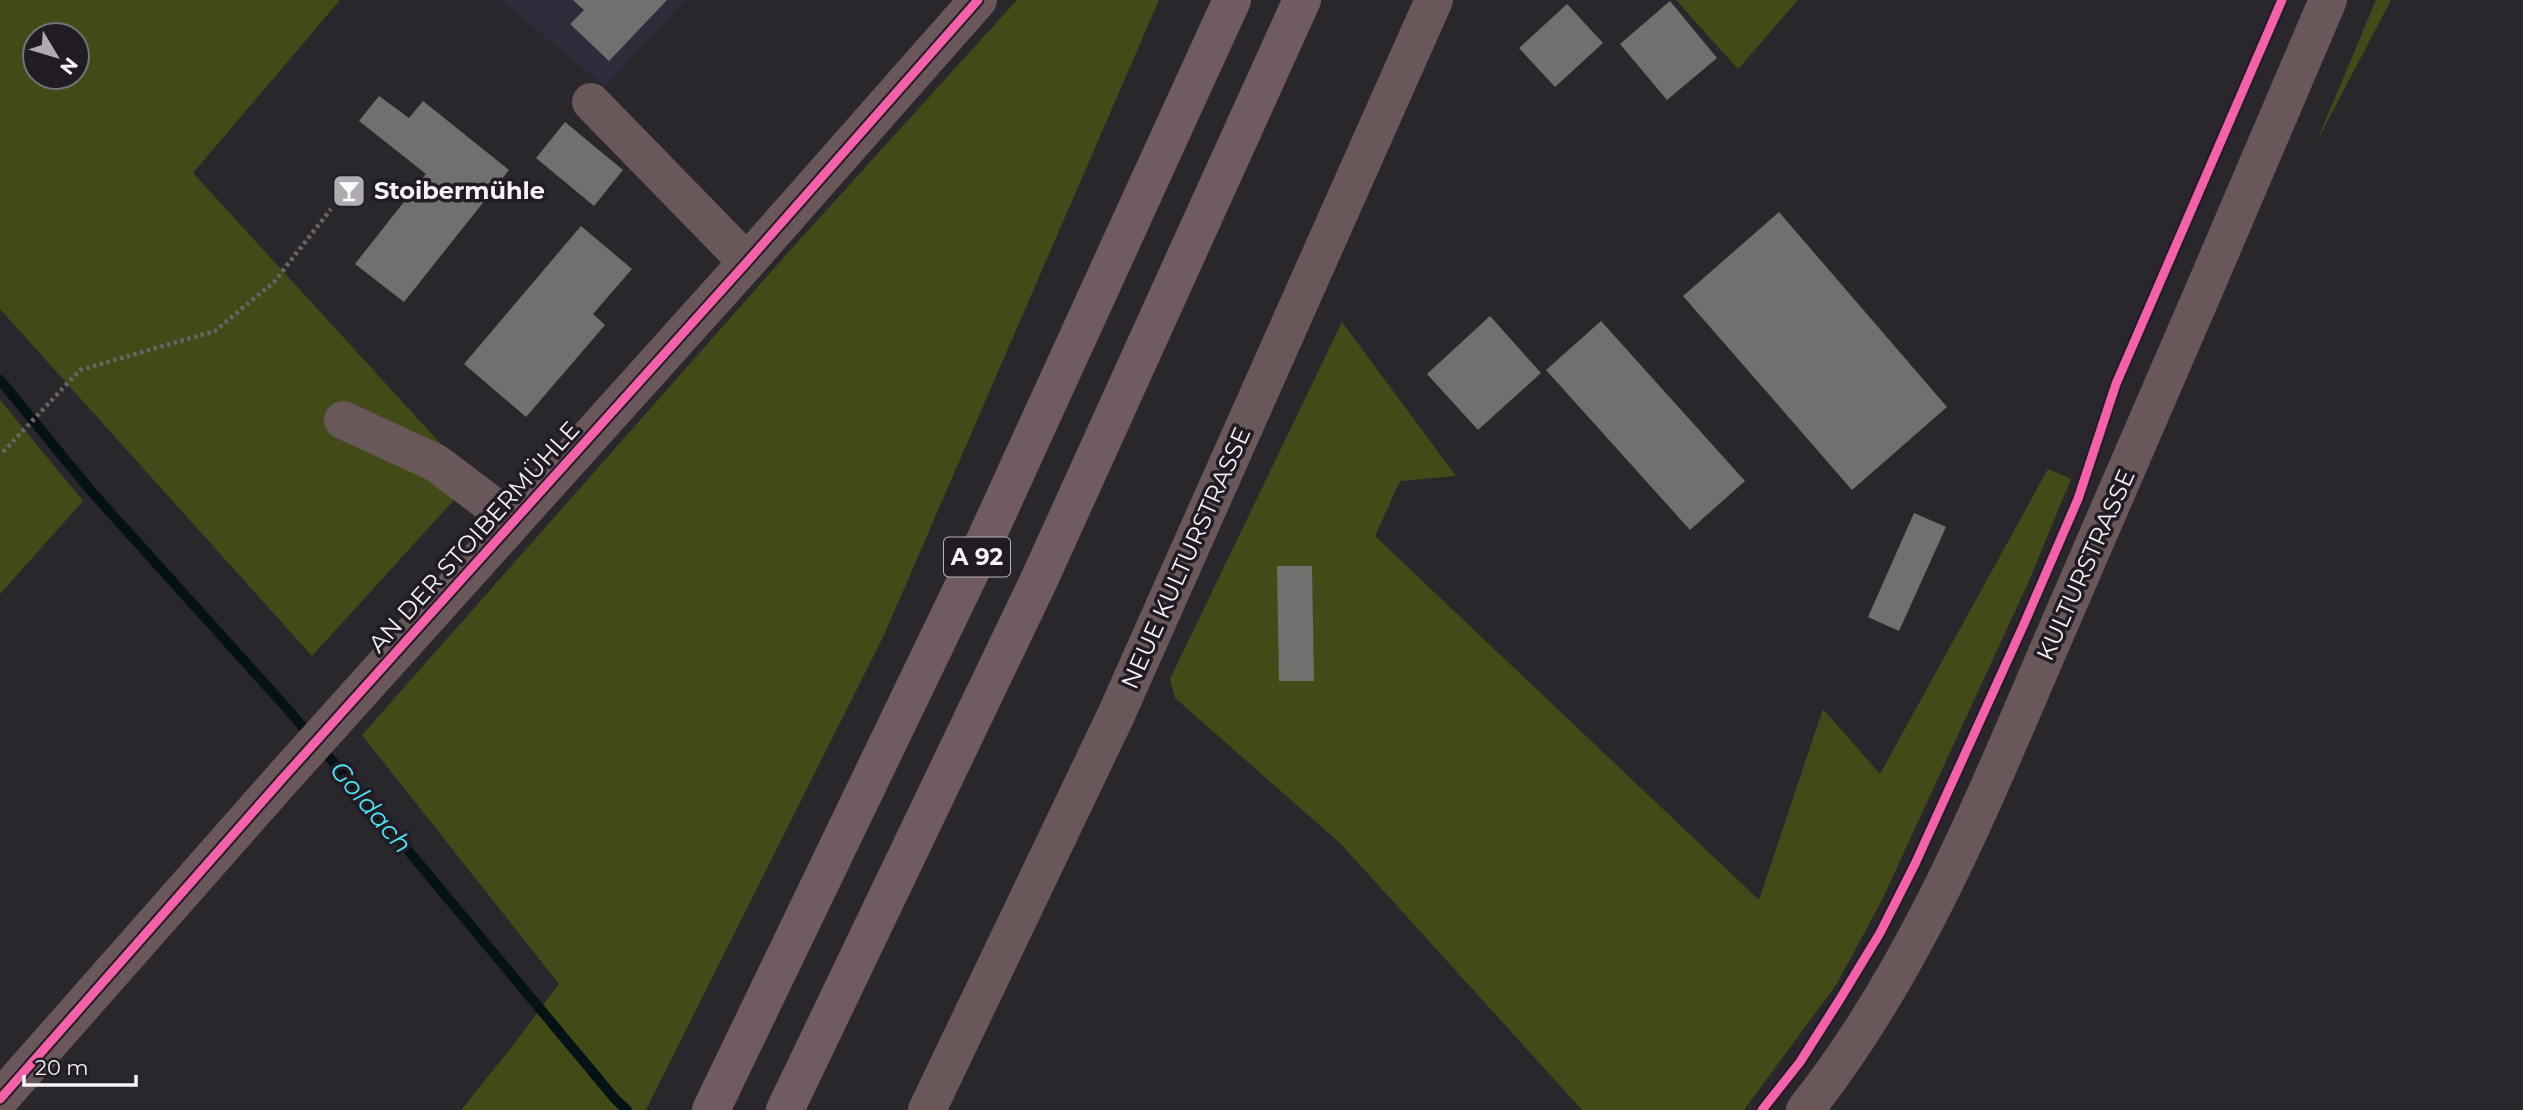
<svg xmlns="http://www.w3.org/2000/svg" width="2523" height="1110" viewBox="0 0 2523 1110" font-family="Montserrat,sans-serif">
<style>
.industrial{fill:#2f2b3b}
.green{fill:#424b17;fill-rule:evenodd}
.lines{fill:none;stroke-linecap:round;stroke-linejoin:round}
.stream{stroke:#051215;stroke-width:10}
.building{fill:#726f6f}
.path{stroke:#6c6163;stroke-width:4.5;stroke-dasharray:3.5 3.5;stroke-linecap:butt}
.minor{stroke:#6a575a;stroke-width:38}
.highway{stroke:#705c60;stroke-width:38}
.cycleway-casing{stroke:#211c24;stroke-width:13}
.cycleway{stroke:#f560ab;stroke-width:9}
.labels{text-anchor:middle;stroke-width:7;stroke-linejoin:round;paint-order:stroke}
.shield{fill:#211c24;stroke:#b6b2b8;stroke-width:2}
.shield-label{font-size:23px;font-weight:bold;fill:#f6f2f8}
.poi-label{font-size:24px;font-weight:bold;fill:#f6f2f8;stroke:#211c24;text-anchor:start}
.street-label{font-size:24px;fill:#f6f2f8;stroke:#211c24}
.water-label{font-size:26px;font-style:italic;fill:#4ae4f4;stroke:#211c24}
</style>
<rect width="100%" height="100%" fill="#2a272c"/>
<path class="industrial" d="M500,0H686L605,86Z"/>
<path class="green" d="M0,0H340L193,173L473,479L312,656L0,309ZM35,35H77V77H35Z
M1017,0H1159L884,635L646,1110H461L514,1044L559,984L362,735L793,247Z
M1676,0H1798L1738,69Z
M2376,0H2391L2316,143Z
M1342,322L1456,476L1400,481L1375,536L1759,900L1823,709L1880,774L2048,469L2071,479L2028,583L1881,902L1836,985L1744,1110H1582L1341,844L1175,698L1170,679Z
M0,400L83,501L0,594Z"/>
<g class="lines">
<path class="stream" d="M0,380L91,491L283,704L366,800L616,1100L627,1110"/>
</g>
<path class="building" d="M573,0H667L609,61L570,24L584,10Z
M1670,1L1717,58L1667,100L1620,44Z
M1567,4L1603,43L1555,87L1519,48Z
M379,96L409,118L423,101L509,170L404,302L355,264L426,174L359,121Z
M565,122L623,170L594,206L536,158Z
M1779,212L1947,407L1852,490L1683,296Z
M581,226L632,269L593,314L605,325L526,417L464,364Z
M1490,316L1541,373L1478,430L1427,374Z
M1601,321L1745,481L1690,530L1546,370Z
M1914,513L1946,527L1899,631L1868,617Z
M1277,566H1312L1314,681H1279Z"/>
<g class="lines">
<path class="path" d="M3,452L80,370L215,331L274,282L331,209"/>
<path class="minor" d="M591,102L747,262
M343,420L436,463L513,521
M0,1099L283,778L747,262L978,0
M927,1110L1116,715L1434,0
M1805,1110C1918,968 1985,796 2057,630C2149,421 2238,210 2328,0"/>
<path class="highway" d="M711,1110L977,558L1232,0
M785,1110L1039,580L1302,0"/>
<defs>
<path id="cycleway" d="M0,1099L283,778L747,262L978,0
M1762,1110L1800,1062L1840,999L1880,933L1915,864L2024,624L2078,499L2116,384L2282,0"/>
</defs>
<use href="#cycleway" class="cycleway-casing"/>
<use href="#cycleway" class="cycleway"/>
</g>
<defs>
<symbol id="bar-square" viewBox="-11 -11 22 22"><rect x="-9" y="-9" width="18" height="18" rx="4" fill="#afabb1" stroke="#211c24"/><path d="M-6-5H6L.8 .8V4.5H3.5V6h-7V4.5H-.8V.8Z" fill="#fff"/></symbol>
</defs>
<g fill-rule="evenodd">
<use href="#bar-square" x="330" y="172" width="38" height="38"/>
</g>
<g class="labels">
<rect class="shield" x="944" y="537.5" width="66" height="39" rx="5"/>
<g class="shield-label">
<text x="977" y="565">A 92</text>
</g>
<g class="poi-label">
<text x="374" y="199">Stoibermühle</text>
</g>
<g class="street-label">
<text transform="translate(474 537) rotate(-48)" y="8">AN DER STOIBERMÜHLE</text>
<text transform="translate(1186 558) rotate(-66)" y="8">NEUE KULTURSTRASSE</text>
<text transform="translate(2086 565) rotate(-66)" y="8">KULTURSTRASSE</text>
</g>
<g class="water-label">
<text transform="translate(371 807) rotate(50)" y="9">Goldach</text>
</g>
</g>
<g transform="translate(56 56) rotate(128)"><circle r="33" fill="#211c24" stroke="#767279" stroke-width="2"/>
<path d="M0-5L12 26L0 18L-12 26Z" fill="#afabb1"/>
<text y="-10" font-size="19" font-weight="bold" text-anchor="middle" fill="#f6f2f8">N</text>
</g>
<path d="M24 1075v10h112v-10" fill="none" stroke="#f6f2f8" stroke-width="3.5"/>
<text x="35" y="1075" font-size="21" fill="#f6f2f8" stroke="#211c24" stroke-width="5" paint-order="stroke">20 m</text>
</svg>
